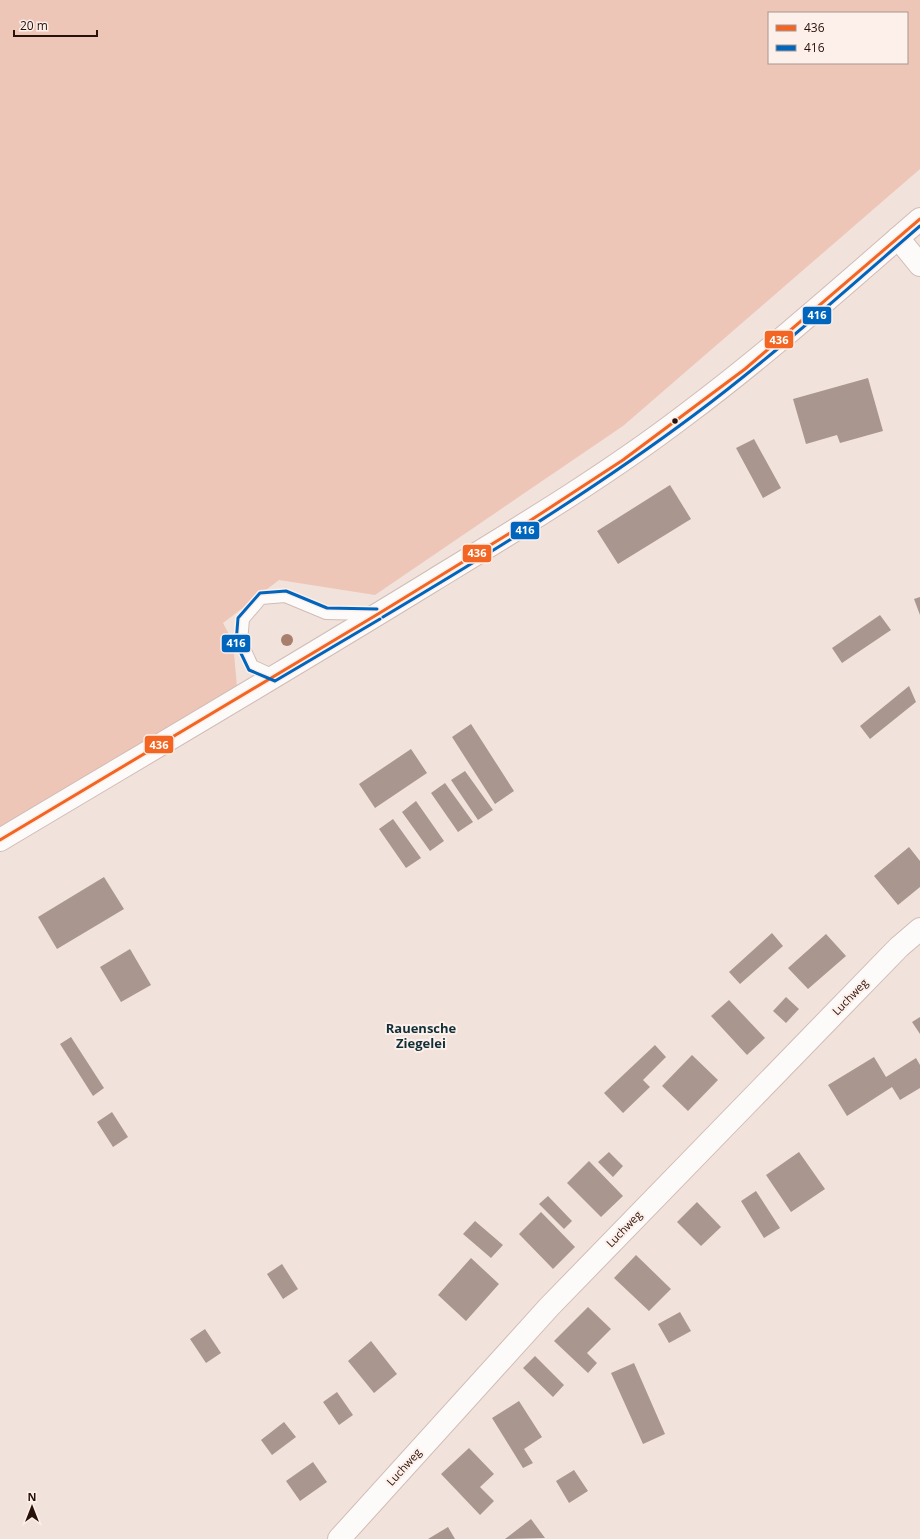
<svg xmlns="http://www.w3.org/2000/svg" width="920" height="1539" viewBox="0 0 920 1539" font-family="'Open Sans',sans-serif">
<style>
.green{fill:#eec6b8;fill-rule:evenodd}
.building{fill:#a8968f}
.lines{fill:none;stroke-linecap:round;stroke-linejoin:round}
.service-casing{stroke:#d1bcb5;stroke-width:14}
.minor-casing{stroke:#d1bcb5;stroke-width:24}
.secondary-casing{stroke:#d1bcb5;stroke-width:24}
.service{stroke:#fdfbfa;stroke-width:12}
.minor{stroke:#fdfbfa;stroke-width:22}
.secondary{stroke:#fdfbfa;stroke-width:22}
.bus-1-casing{stroke:#fdefea;stroke-width:6}
.bus-2-casing{stroke:#fdefea;stroke-width:6}
.bus-1{stroke:#f26522;stroke-width:3}
.bus-2{stroke:#0065bd;stroke-width:3}
.tree{fill:#a87e6d}
.bus-dot{fill:#291109;stroke:#fdefea;stroke-width:1.5}
.labels{text-anchor:middle;stroke-width:4;stroke-linejoin:round;paint-order:stroke}
.street-label{font-size:11px;fill:#291109;stroke:#fdefea}
.quarter-label{font-size:13px;font-weight:bold;fill:#102f38;stroke:#fdefea}
.line-badge{stroke:#fdefea;stroke-width:1.5}
.badge-label{font-size:11px;text-anchor:middle;font-weight:bold;fill:#fff}
</style>
<rect width="100%" height="100%" fill="#f2e2dc"/>
<path class="green" d="M0,0H920V169L623,426L375,595L279,580L223,623L233,642L237,687L0,828ZM769,13H907V63H769Z"/>
<path class="building" d="M868,378L883,431L840,443L837,435L806,444L793,399Z
M754,439L781,488L763,498L736,448Z
M670,485L691,519L618,564L597,531Z
M920,597V615L914,599Z
M880,615L891,630L842,663L832,648Z
M909,686L916,702L870,739L860,726Z
M471,724L514,791L495,804L452,737Z
M411,749L427,773L375,808L359,784Z
M465,771L493,810L478,820L451,780Z
M445,783L473,822L458,832L431,793Z
M416,801L444,841L430,851L402,812Z
M393,819L421,858L406,868L379,829Z
M909,847L920,861V887L898,905L874,876Z
M104,877L124,909L57,949L38,917Z
M772,933L783,946L740,984L729,972Z
M826,934L846,956L808,989L788,968Z
M130,949L151,985L121,1002L100,967Z
M786,997L799,1009L786,1023L773,1011Z
M729,1000L765,1038L747,1055L711,1016Z
M920,1017V1034L912,1022Z
M71,1037L104,1088L93,1096L60,1044Z
M655,1045L666,1057L643,1080L650,1087L623,1113L604,1093Z
M692,1055L718,1080L688,1111L662,1086Z
M874,1057L886,1077L916,1058L920,1065V1088L900,1100L892,1087L847,1116L828,1085Z
M112,1112L128,1137L113,1147L97,1122Z
M609,1152L623,1166L613,1177L598,1162Z
M799,1152L825,1189L791,1212L766,1175Z
M589,1161L623,1196L601,1217L567,1183Z
M756,1191L780,1228L764,1238L741,1201Z
M548,1196L572,1221L564,1229L539,1204Z
M697,1202L721,1227L701,1246L677,1222Z
M541,1212L575,1247L553,1269L519,1234Z
M475,1221L503,1245L491,1258L463,1234Z
M636,1255L671,1289L649,1311L614,1278Z
M471,1258L499,1284L466,1321L438,1295Z
M282,1264L298,1289L283,1299L267,1274Z
M588,1307L611,1329L587,1353L597,1363L588,1373L554,1341Z
M680,1312L691,1331L669,1343L658,1324Z
M205,1329L221,1353L206,1363L190,1339Z
M371,1341L397,1374L374,1393L348,1361Z
M535,1356L564,1385L553,1397L523,1368Z
M634,1363L665,1434L643,1444L611,1373Z
M337,1392L353,1415L339,1425L323,1402Z
M519,1401L542,1437L524,1449L533,1463L523,1468L492,1418Z
M284,1422L296,1437L272,1455L261,1440Z
M469,1448L494,1474L480,1487L494,1501L480,1515L441,1474Z
M313,1462L327,1482L300,1501L286,1481Z
M574,1470L588,1491L569,1503L556,1481Z
M531,1519L545,1538L505,1539Z
M448,1527L455,1539H428Z"/>
<g class="lines">
<defs>
<path id="service" d="M274,676L252,666L241,642L243,619L261,598L285,596L326,613L373,614"/>
<path id="minor" d="M898,238L920,265
M339,1539L549,1307L899,947L920,929"/>
<path id="secondary" d="M0,840C144,754 289,669 432,581C517,529 604,477 684,416C766,355 843,286 920,219"/>
</defs>
<use href="#service" class="service-casing"/>
<use href="#minor" class="minor-casing"/>
<use href="#secondary" class="secondary-casing"/>
<use href="#service" class="service"/>
<use href="#minor" class="minor"/>
<use href="#secondary" class="secondary"/>
<defs>
<path id="bus-1" d="M0,840L378,614L528,522L623,460L745,369L920,219"/>
<path id="bus-2" d="M377,609L327,608L286,591L260,593L238,618L236,643L249,670L275,681L380,619
M383,617C489,554 595,489 694,415C773,356 846,290 920,226"/>
</defs>
<use href="#bus-1" class="bus-1-casing"/>
<use href="#bus-2" class="bus-2-casing"/>
<use href="#bus-1" class="bus-1"/>
<use href="#bus-2" class="bus-2"/>
</g>
<circle class="tree" cx="287" cy="640" r="6"/>
<circle class="bus-dot" cx="675" cy="421" r="3.5"/>
<g class="labels">
<g class="street-label">
<text transform="translate(850 997) rotate(-46)" y="4">Luchweg</text>
<text transform="translate(624 1229) rotate(-46)" y="4">Luchweg</text>
<text transform="translate(404 1467) rotate(-48)" y="4">Luchweg</text>
</g>
<g class="quarter-label">
<text x="421" y="1033">Rauensche<tspan x="421" dy="15">Ziegelei</tspan></text>
</g>
</g>
<g class="line-badge">
<rect x="802" y="306" width="30" height="19" rx="4" fill="#0065bd"/>
<rect x="764" y="330" width="30" height="19" rx="4" fill="#f26522"/>
<rect x="510" y="521" width="30" height="19" rx="4" fill="#0065bd"/>
<rect x="462" y="544" width="30" height="19" rx="4" fill="#f26522"/>
<rect x="221" y="634" width="30" height="19" rx="4" fill="#0065bd"/>
<rect x="144" y="735" width="30" height="19" rx="4" fill="#f26522"/>
</g>
<g class="badge-label">
<text x="817" y="319">416</text>
<text x="779" y="344">436</text>
<text x="525" y="534">416</text>
<text x="477" y="557">436</text>
<text x="236" y="647">416</text>
<text x="159" y="749">436</text>
</g>
<rect x="768" y="12" width="140" height="52" fill="#fdefea" stroke="#a89690"/>
<rect x="776" y="25" width="20" height="6" fill="#f26522" stroke="#a89690"/>
<text x="804" y="32" font-size="12" fill="#291109">436</text>
<rect x="776" y="45" width="20" height="6" fill="#0065bd" stroke="#a89690"/>
<text x="804" y="52" font-size="12" fill="#291109">416</text>
<g transform="translate(32 1507)" stroke="#fdefea" stroke-width="3" paint-order="stroke">
<path d="M0-3L7 15L0 10L-7 15Z" fill="#291109"/>
<text y="-6" font-size="11" font-weight="bold" text-anchor="middle" fill="#291109">N</text>
</g>
<path d="M14 30v6h83v-6" fill="none" stroke="#291109" stroke-width="2"/>
<text x="20" y="30" font-size="12" fill="#291109" stroke="#fdefea" stroke-width="3" paint-order="stroke">20 m</text>
</svg>
